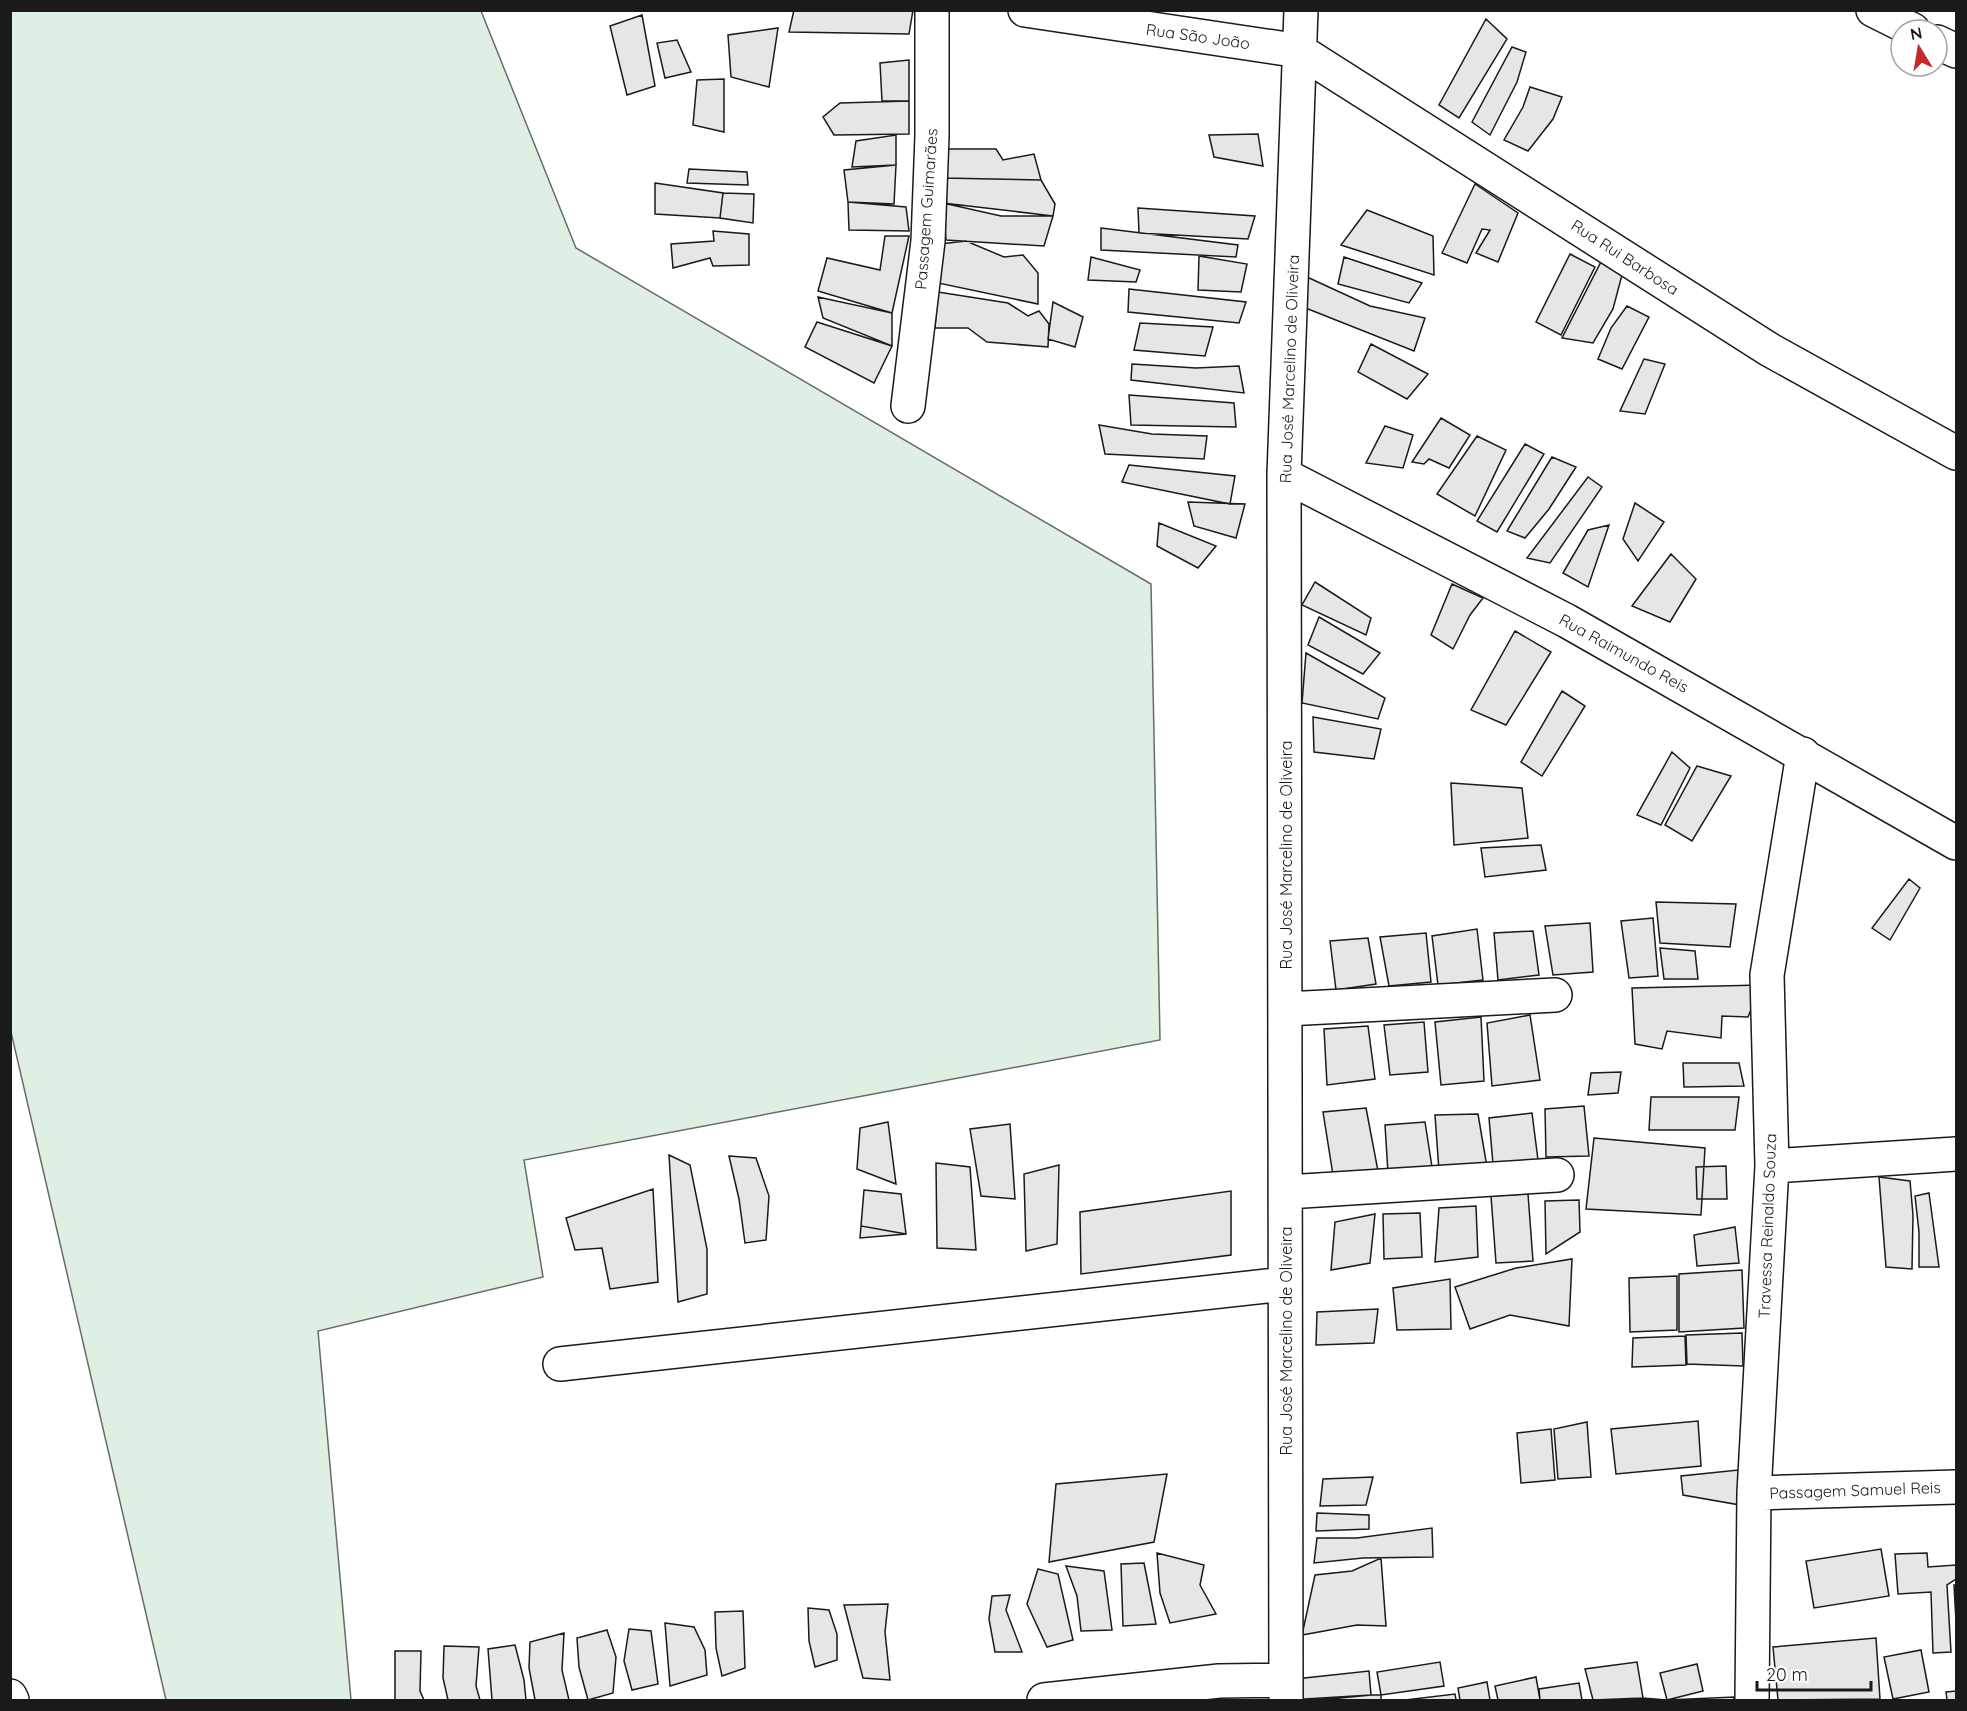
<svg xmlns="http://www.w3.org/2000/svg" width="1967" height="1711" viewBox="0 0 1967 1711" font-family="Quicksand,sans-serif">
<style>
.green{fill:#e0efe3;stroke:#6a6a6a;stroke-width:1.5}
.building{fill:#e6e6e6;stroke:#1a1a1a;stroke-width:1.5}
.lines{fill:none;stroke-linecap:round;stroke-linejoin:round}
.minor-casing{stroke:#1a1a1a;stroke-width:36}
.minor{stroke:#fff;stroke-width:33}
.labels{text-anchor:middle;stroke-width:4.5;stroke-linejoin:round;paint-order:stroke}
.street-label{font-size:16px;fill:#1a1a1a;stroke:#fff}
</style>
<rect width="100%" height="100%" fill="#fff"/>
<path class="green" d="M10,11H481L576,248L1151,584L1160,1040L524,1160L543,1277L318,1331L351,1700H166L11,1032Z"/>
<path class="building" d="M794,10H913L909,34L789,32Z
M642,15L655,86L627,95L610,26Z
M1486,19L1507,39L1459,118L1439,105Z
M778,28L769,87L731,77L728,35Z
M677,40L691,72L665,78L657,43Z
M1512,47L1526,52L1517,82L1490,135L1472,122Z
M909,60V101H882L880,63Z
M724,79V132L693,125L697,80Z
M1530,87L1562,97L1553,119L1528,151L1504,140L1523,107Z
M909,101V134L834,135L823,117L840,103Z
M1258,134L1263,166L1214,157L1209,135Z
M896,135V165L852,167L856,141Z
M945,149H996L1003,160L1034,154L1041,180L943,178Z
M896,165L894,204L848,202L844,170Z
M689,169L747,172L748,185L687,183Z
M943,178L1041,180L1055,204L1053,216L943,203Z
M655,183L723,193L720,218L655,214Z
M1475,184L1518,213L1498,262L1476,253L1490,230L1482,229L1467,263L1442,253Z
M723,193L754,194L753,223L720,218Z
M848,202L906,207L909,231L849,230Z
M943,203L1001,216H1053L1044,246L946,240Z
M1138,208L1255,216L1248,239L1139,233Z
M1367,210L1433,236L1434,275L1341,245Z
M1101,228L1238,245L1236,257L1101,250Z
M713,231L749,234V265L713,266L710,258L673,268L671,244L714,241Z
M885,236H909L892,313L818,291L827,258L880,270Z
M966,241L1004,257L1023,255L1038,273V304L938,283L940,244Z
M1570,254L1595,267L1561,335L1536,322Z
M1199,256L1247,264L1241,292L1198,290Z
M1604,256L1623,271L1613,309L1593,343L1562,338Z
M1091,257L1140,270L1136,282L1088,280Z
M1344,257L1422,283L1409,303L1338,284Z
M1307,277L1370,306L1425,318L1414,351L1303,307Z
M1129,289L1246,302L1239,323L1128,312Z
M938,292L1008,303L1028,316L1039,311L1049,324L1048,347L987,342L968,328H935Z
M818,297L892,313V346L823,318Z
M1053,302L1083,317L1075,347L1048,339Z
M1627,306L1649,317L1622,369L1598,359L1611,328Z
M817,322L892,346L874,383L805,347Z
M1140,323L1213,327L1205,356L1134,350Z
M1371,344L1428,374L1407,399L1358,372Z
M1644,359L1665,364L1645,414L1620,411Z
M1132,364L1196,368L1239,366L1244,393L1131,380Z
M1129,395L1234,403L1236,427L1131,425Z
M1441,418L1470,435L1449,468L1429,459L1424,464L1412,462Z
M1099,425L1152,434L1207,436L1204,459L1105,454Z
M1385,426L1413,435L1403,468L1366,463Z
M1477,436L1506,450L1475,516L1437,494Z
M1525,444L1544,454L1497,532L1477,521Z
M1552,457L1576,467L1549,509L1525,538L1507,531Z
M1129,465L1235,476L1230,504L1122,482Z
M1588,477L1602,487L1550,563L1527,558Z
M1188,502L1245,504L1236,538L1194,526Z
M1635,503L1664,522L1638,561L1623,539Z
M1159,523L1216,546L1198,568L1157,546Z
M1609,525L1588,587L1563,573L1588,530Z
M1671,554L1696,579L1670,622L1632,606Z
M1315,582L1371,618L1366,635L1302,605Z
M1452,584L1483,598L1470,615L1453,649L1431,635Z
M1319,617L1380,653L1363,674L1308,645Z
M1515,631L1551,652L1506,725L1471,710Z
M1306,653L1385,698L1378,719L1302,703Z
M1562,691L1585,706L1542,776L1521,762Z
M1313,717L1381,729L1374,759L1314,752Z
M1672,752L1690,768L1661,825L1637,815Z
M1697,766L1731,776L1692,841L1665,825Z
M1451,783L1522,788L1528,838L1454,845Z
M1541,845L1546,870L1485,877L1481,848Z
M1909,879L1920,888L1890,940L1872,928Z
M1656,902L1736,904L1730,947L1660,943Z
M1653,918L1658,976L1629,978L1621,921Z
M1590,923L1593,972L1553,975L1545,926Z
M1477,929L1483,980L1438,985L1432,936Z
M1533,931L1539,975L1498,980L1494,933Z
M1426,933L1431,982L1389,986L1380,937Z
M1368,938L1376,984L1336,990L1330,941Z
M1660,948L1695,951L1698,979H1664Z
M1761,985L1748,1017L1722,1016L1721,1038L1667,1031L1662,1049L1635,1044L1632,988Z
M1530,1015L1540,1080L1492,1086L1487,1023Z
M1481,1017L1484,1081L1441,1085L1435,1022Z
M1424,1022L1428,1072L1390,1075L1384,1025Z
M1368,1026L1375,1079L1327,1085L1324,1029Z
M1683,1063H1739L1744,1086L1684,1087Z
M1621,1072L1618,1093L1588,1095L1591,1073Z
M1651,1097H1739L1735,1130H1649Z
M1584,1106L1589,1156L1546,1157L1545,1109Z
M1366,1108L1378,1171L1333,1175L1323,1112Z
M1532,1113L1538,1160L1493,1164L1489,1118Z
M1478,1114L1487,1167L1439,1171L1435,1115Z
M888,1122L896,1184L857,1169L860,1128Z
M1425,1122L1432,1167L1388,1173L1385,1125Z
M1010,1124L1015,1199L981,1196L970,1129Z
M1594,1138L1705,1148L1701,1215L1586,1209Z
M669,1155L690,1165L707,1249V1294L678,1302Z
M729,1156L756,1158L769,1196L766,1240L745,1243L739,1199Z
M936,1163L970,1167L976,1250L937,1248Z
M1059,1165L1057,1244L1026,1251L1024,1174Z
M1726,1166L1727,1199H1697L1696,1167Z
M1879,1177L1910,1181L1913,1215L1912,1269L1886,1267Z
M653,1189L658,1282L610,1289L602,1248L575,1250L566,1218Z
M864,1190L901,1194L906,1234L860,1238Z
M864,1190L901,1194L906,1234L861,1226Z
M1231,1191V1255L1081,1274L1080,1212Z
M1929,1193L1939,1267H1919V1232L1915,1196Z
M1528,1194L1533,1261L1496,1263L1491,1196Z
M1579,1200L1580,1232L1546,1254L1545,1201Z
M1476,1206L1478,1257L1435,1262L1439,1208Z
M1420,1213L1422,1257L1384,1259L1383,1214Z
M1375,1214L1370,1263L1331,1270L1335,1222Z
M1735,1227L1739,1263L1697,1266L1694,1235Z
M1572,1259L1569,1326L1510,1315L1470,1329L1455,1287L1516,1268Z
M1742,1270L1744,1328L1679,1332V1274Z
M1677,1276V1330L1630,1332L1629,1278Z
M1450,1279L1451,1329L1397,1330L1393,1288Z
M1378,1309L1374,1343L1316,1345L1317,1312Z
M1742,1333L1743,1366L1687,1364L1686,1335Z
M1685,1336L1686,1365L1632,1367L1633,1338Z
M1698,1421L1701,1466L1616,1474L1611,1429Z
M1587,1422L1591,1477L1558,1479L1554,1429Z
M1551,1429L1555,1480L1521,1483L1517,1433Z
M1748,1469L1746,1506L1683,1495L1681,1476Z
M1167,1474L1154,1542L1049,1562L1056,1484Z
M1373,1477L1366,1505L1320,1506L1323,1479Z
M1317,1513L1369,1515V1529L1316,1531Z
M1432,1528L1433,1557L1363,1558L1314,1563L1317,1538H1357Z
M1881,1549L1889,1596L1814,1608L1806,1561Z
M1157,1553L1204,1565L1200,1585L1216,1614L1170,1623L1160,1593Z
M1927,1553L1928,1567L1956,1565V1579L1947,1585L1951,1652L1933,1653L1931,1592L1898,1594L1895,1554Z
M1381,1558L1386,1626L1357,1625L1302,1635L1315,1575L1352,1571Z
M1144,1563L1156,1624L1123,1626L1121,1564Z
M1066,1566L1104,1571L1112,1630L1081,1631L1077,1596Z
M1038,1569L1058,1574L1073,1640L1047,1647L1027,1604Z
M1954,1585H1956V1621Z
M1010,1595L1006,1610L1022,1652H995L989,1619L992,1596Z
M888,1604L885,1632L890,1680L863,1678L844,1605Z
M808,1608L829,1610L837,1634V1660L815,1667L809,1641Z
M743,1611L745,1668L722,1676L716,1648L715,1612Z
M665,1623L694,1627L705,1650L707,1675L670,1686Z
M629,1629L651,1631L658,1684L632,1690L624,1661Z
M607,1630L616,1657L613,1693L588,1700L579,1667L577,1638Z
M564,1633L562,1670L569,1700H535L529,1668L530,1642Z
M1876,1638L1880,1699L1778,1700L1773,1647Z
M515,1645L524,1680L526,1700H492L488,1649Z
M444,1646L479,1647L476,1686L480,1700H448L443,1678Z
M1921,1650L1929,1692L1893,1699L1884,1657Z
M395,1651H421L420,1691L424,1700H395Z
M1440,1662L1444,1686L1381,1695L1377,1672Z
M1637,1662L1643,1698L1593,1700L1585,1669Z
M1697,1664L1703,1691L1667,1700L1660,1673Z
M1369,1671L1371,1695L1288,1700L1286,1680Z
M1536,1677L1540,1700H1498L1495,1686Z
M1487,1682L1490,1700H1460L1458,1688Z
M1579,1683L1582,1700H1540L1539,1689Z
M1956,1691V1700H1947L1946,1692Z
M1455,1694L1456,1700H1405Z
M1371,1695H1381V1700H1320Z
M1734,1697V1700H1643V1698L1667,1700Z"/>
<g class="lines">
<defs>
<path id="minor" d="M1025,10L1300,51L1770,350L1956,453
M1873,10L1913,30
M1937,42L1956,51
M908,406L928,241L932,136V10
M1284,475L1567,621L1956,843
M1286,1009L1555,995
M1772,1166L1956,1154
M1287,1192L1557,1175
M560,1364L1285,1284
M1754,1493L1956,1487
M10,1696L12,1700
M1044,1700L1219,1681L1286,1680
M1286,1700L1284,475L1301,10
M1752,1700L1754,1493L1772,1166L1767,975L1803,754"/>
</defs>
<use href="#minor" class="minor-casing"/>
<use href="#minor" class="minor"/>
</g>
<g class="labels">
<g class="street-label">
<text transform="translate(1198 36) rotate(8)" y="6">Rua São João</text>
<text transform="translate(926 209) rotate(-86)" y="6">Passagem Guimarães</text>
<text transform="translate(1625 257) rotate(33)" y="6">Rua Rui Barbosa</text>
<text transform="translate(1289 369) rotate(-88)" y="6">Rua José Marcelino de Oliveira</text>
<text transform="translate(1624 653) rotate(29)" y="6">Rua Raimundo Reis</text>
<text transform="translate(1286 855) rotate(-90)" y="6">Rua José Marcelino de Oliveira</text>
<text transform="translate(1767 1226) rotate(-88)" y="6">Travessa Reinaldo Souza</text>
<text transform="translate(1286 1341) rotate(-90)" y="6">Rua José Marcelino de Oliveira</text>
<text transform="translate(1855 1490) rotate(-2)" y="6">Passagem Samuel Reis</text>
</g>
</g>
<rect width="1967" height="1711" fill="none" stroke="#1a1a1a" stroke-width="24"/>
<g transform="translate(1919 48) rotate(349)"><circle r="28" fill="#ffffff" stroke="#a3a3a3" stroke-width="1.5"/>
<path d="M0-4.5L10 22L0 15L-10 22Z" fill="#c62828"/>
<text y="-9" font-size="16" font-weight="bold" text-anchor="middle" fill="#1a1a1a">N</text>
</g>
<path d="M1757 1681v9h114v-9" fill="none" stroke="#1a1a1a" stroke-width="3"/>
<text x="1766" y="1681" font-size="18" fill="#1a1a1a" stroke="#ffffff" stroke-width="4.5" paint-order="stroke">20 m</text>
</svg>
